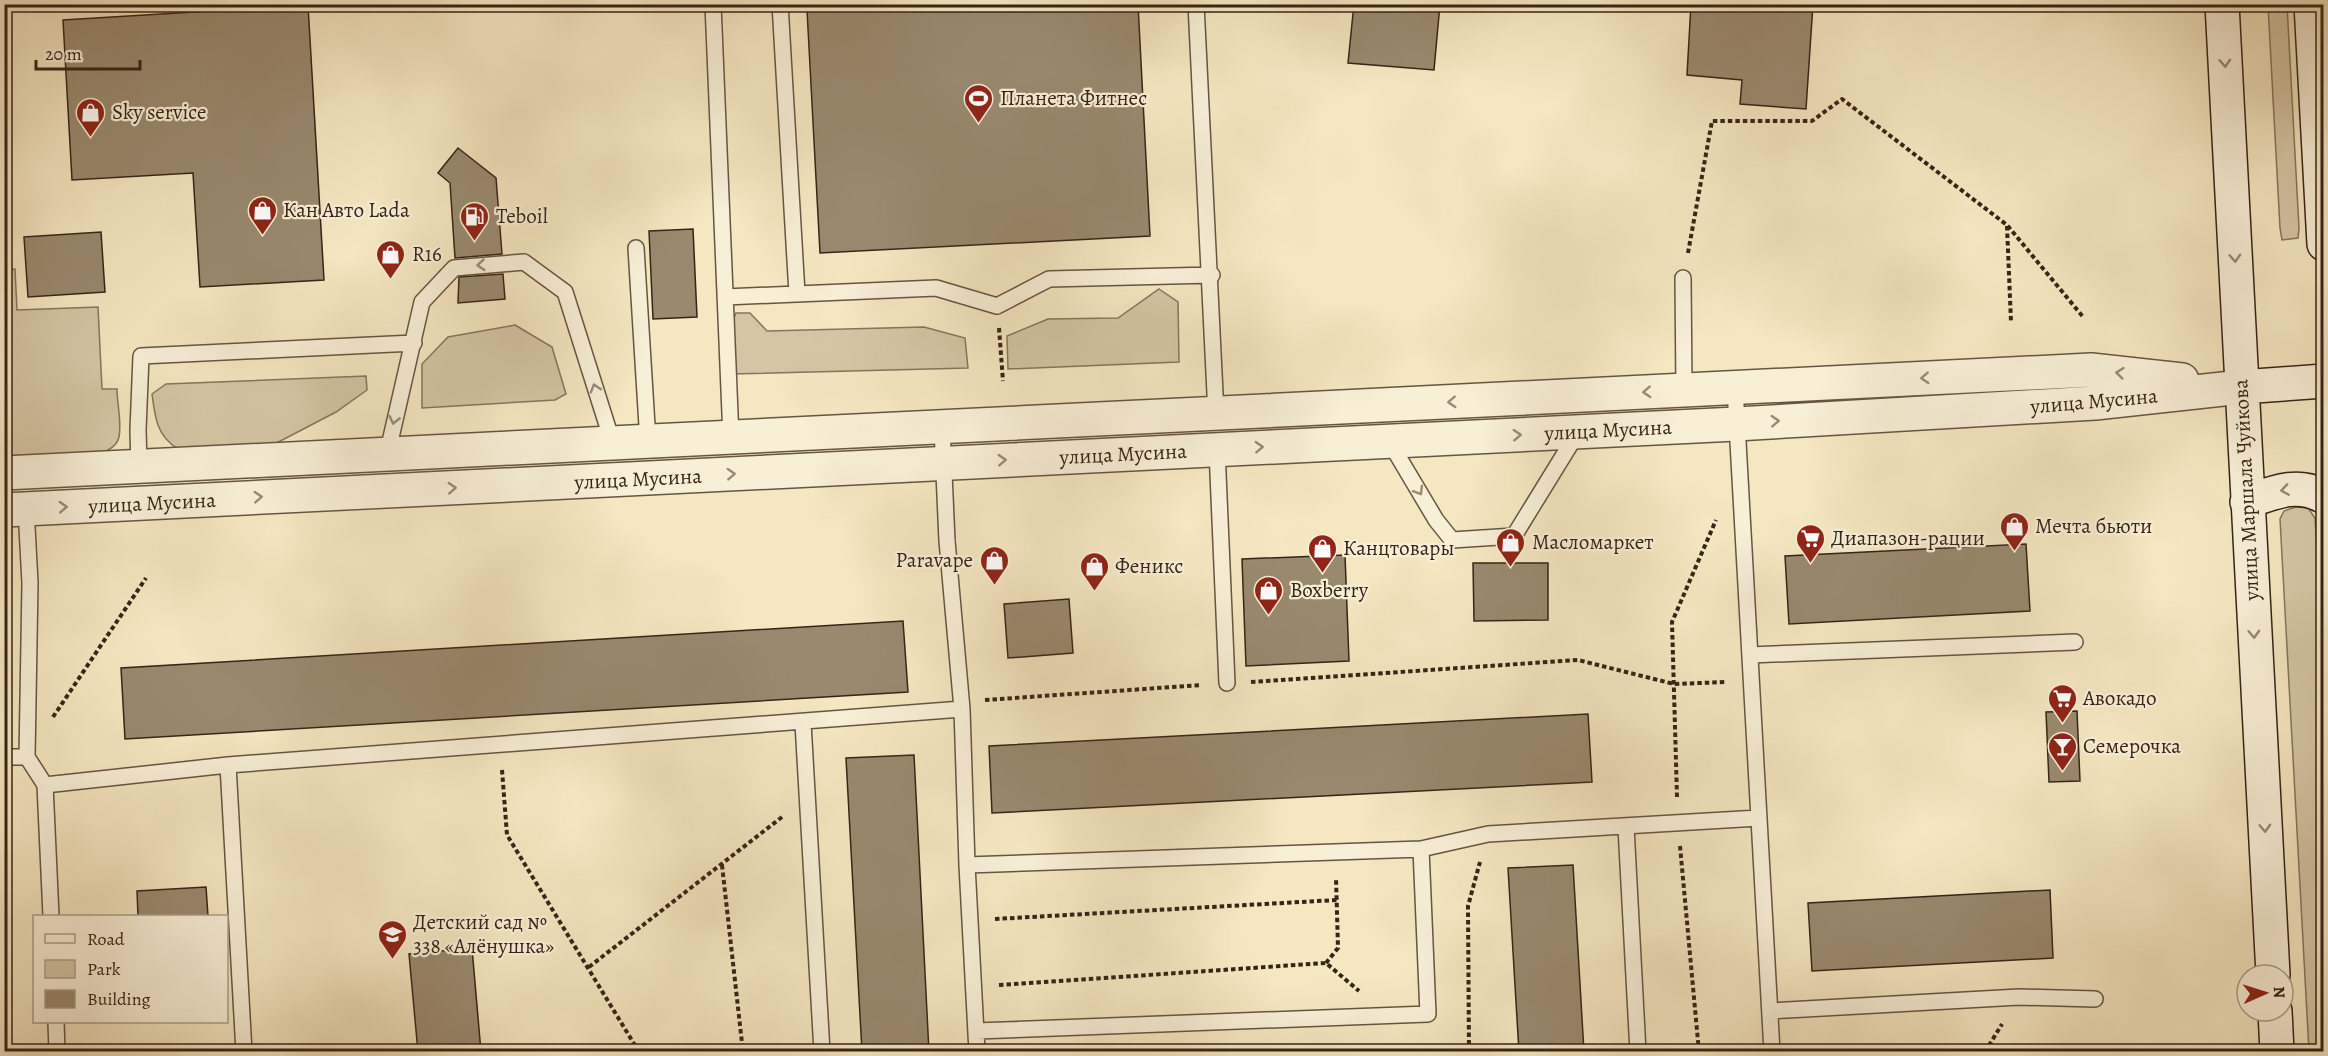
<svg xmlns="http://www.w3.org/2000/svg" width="2328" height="1056" viewBox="0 0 2328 1056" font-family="Alegreya,serif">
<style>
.green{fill:#d4c6a4;stroke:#85755e;stroke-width:1.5}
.building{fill:#99896f;stroke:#362417;stroke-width:1.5}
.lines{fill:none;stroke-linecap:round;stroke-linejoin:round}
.service-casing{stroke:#665542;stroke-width:18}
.tertiary-casing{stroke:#665542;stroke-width:36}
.secondary-casing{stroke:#362417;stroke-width:36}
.path{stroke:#362417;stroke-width:4;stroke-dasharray:4.5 3;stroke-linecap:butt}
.service{stroke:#f8efd7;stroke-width:15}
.tertiary{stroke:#f8efd7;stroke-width:33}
.secondary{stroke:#f8efd7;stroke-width:33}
.oneway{stroke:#978a77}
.labels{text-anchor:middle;stroke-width:4.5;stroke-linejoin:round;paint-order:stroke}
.poi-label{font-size:21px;fill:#362417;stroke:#f8efd7;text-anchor:start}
.street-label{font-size:21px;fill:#362417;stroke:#f8efd7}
</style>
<rect width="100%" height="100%" fill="#f4e7c1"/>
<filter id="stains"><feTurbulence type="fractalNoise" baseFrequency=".00333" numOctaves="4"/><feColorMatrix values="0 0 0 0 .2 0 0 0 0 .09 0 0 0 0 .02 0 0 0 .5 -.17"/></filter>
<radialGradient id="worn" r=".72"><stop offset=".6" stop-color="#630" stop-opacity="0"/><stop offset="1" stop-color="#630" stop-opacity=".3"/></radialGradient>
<path class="green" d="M2268,5H2287L2299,228L2298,238L2282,240L2280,228Z
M15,269L17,310L98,307L102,389H117C117,404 122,423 119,437C113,466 29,460 5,461L4,270Z
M1159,289L1178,302L1179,362L1008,369L1007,336L1048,319L1118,318Z
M736,313H750L767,331L924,327L965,338L968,368L730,374L727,336Z
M515,325L552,347L566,394L555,400L422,408V364L448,337Z
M366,376L367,390L336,412L269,447L178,449C157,436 155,418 152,394L166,384Z
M2296,507L2308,508L2315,518L2324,681L2323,1051H2309L2280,519L2284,511Z"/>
<path class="building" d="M890,4H1138L1150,236L820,253L807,10Z
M1354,4H1440L1434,70L1348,63Z
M1691,4H1813L1806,109L1740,104L1742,80L1687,75Z
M308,5L324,280L200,287L193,173L72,180L63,20Z
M458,148L496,178L502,254L455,258L450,183L438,173Z
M693,229L697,317L653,319L649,231Z
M101,232L105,292L28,297L24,237Z
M503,274L505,299L458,303L459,277Z
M2026,544L2030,611L1789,624L1785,556Z
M1345,555L1349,661L1246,666L1242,559Z
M1473,563H1548V620L1474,621Z
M1069,599L1073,653L1008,658L1004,604Z
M903,621L908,692L125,739L121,668Z
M2077,711L2080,781L2049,782L2046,712Z
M1588,714L1592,782L992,813L989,746Z
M914,755L929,1052H862L846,758Z
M1573,865L1584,1052H1519L1508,868Z
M206,887L208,916H138L137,891Z
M2050,890L2053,958L1812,971L1808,903Z
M472,948L481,1052H418L409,954Z"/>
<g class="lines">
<defs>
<path id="service" d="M713,4L731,438
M780,4L797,294
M1196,4L1216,414
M636,248L648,442
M1683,278L1684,390
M725,297L936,288L997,306L1049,279L1212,275
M1735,388L1772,1052
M1389,441L1436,520L1452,540L1514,536L1578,432
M1217,450L1227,683
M387,455L422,302L454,268L524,262L565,292L613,444
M139,467L138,430L141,356L414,343
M26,509L30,583L27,757L45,785L51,916
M1750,655L2075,642
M962,709L967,865L1421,849L1488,834L1759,818
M803,723L822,1052
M4,757H27
M228,765L244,1052
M45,785L228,765L962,709L947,541L942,428
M1626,827L1638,1052
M967,865L977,1052
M1770,1011L2019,997L2095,999
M56,1022L57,1052
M976,1031L1428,1014L1421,849"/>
<path id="tertiary" d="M4,473L2091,370L2182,380
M4,510L1736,424L2095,403L2241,387"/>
<path id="secondary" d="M2222,4L2273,975
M2311,4L2324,244
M2241,387L2324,381
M2247,502C2272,493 2298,481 2324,497
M2275,1011L2277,1052"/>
</defs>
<use href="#service" class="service-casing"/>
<use href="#tertiary" class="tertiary-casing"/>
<use href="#secondary" class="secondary-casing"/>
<path class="path" d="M2007,226L2011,322
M1688,253L1712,121H1812L1842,99L2007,225L2084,318
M999,328L1003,381
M1251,682L1578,660L1674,684L1726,682
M985,700L1202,685
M53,717L146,578
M502,770L507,835L639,1052
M1677,797L1672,622L1716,520
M1680,846L1699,1052
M722,865L743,1052
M995,919L1337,900
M1326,963L1338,948L1336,878
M589,967L782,817
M999,985L1326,963L1359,991
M1469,1052L1468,906L1480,862
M1985,1052L2002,1024"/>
<use href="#service" class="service"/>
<use href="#tertiary" class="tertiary"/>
<use href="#secondary" class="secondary"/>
</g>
<defs><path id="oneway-chevron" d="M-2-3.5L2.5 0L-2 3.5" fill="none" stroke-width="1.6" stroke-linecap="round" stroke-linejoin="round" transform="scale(1.5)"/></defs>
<g class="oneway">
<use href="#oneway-chevron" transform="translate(2225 63) rotate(87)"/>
<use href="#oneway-chevron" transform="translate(2235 258) rotate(87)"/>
<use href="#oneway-chevron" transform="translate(481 265) rotate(175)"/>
<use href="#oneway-chevron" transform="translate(2120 373) rotate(-174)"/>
<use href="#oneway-chevron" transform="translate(1925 378) rotate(177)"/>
<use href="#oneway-chevron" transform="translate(595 388) rotate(-107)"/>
<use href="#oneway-chevron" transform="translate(1647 392) rotate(177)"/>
<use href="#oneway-chevron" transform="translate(1452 402) rotate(177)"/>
<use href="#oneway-chevron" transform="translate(394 420) rotate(103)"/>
<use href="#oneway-chevron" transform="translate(1775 421) rotate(-3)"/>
<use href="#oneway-chevron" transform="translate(1517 435) rotate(-3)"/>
<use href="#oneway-chevron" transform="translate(1259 447) rotate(-3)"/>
<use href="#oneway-chevron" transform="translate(1002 460) rotate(-3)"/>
<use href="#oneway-chevron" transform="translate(731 474) rotate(-3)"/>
<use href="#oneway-chevron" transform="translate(452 488) rotate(-3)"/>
<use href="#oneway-chevron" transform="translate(2285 490) rotate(171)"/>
<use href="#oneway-chevron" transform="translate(1419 491) rotate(59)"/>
<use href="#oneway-chevron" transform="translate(258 497) rotate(-3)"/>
<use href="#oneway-chevron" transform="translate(63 507) rotate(-3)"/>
<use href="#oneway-chevron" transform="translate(2254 634) rotate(87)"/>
<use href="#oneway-chevron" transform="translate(2265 828) rotate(87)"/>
</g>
<defs>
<symbol id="stadium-pin" viewBox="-11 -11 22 30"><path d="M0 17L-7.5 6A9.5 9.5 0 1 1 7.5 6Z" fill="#8f2418" stroke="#f8efd7"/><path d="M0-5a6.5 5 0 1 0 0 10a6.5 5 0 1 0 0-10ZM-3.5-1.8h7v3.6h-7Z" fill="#fff"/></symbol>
<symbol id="shop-pin" viewBox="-11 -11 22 30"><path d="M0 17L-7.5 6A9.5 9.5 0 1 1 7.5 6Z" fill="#8f2418" stroke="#f8efd7"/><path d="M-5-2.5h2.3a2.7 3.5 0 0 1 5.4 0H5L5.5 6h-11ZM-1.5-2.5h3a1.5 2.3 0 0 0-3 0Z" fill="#fff"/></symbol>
<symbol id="fuel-pin" viewBox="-11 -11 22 30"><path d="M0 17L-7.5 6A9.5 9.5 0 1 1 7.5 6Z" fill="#8f2418" stroke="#f8efd7"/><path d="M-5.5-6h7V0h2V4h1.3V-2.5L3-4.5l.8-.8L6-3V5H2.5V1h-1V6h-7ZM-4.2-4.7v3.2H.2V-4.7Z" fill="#fff"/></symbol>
<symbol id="supermarket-pin" viewBox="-11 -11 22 30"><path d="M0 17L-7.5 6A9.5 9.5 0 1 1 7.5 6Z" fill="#8f2418" stroke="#f8efd7"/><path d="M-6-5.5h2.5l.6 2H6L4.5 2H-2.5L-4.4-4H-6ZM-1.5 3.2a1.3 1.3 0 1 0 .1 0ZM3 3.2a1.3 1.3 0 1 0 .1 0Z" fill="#fff"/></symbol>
<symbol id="bar-pin" viewBox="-11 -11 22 30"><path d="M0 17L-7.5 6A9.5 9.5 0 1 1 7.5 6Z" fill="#8f2418" stroke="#f8efd7"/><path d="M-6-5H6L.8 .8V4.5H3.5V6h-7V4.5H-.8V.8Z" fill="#fff"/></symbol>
<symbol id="school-pin" viewBox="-11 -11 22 30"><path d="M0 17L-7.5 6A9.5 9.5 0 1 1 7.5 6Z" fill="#8f2418" stroke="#f8efd7"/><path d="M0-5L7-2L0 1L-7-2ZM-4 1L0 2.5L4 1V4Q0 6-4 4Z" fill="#fff"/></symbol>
</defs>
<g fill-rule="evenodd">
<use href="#stadium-pin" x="962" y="82" width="33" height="45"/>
<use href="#shop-pin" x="74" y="96" width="33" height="45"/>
<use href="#shop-pin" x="246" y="194" width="33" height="45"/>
<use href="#fuel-pin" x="458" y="200" width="33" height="45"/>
<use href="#shop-pin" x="374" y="238" width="33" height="45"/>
<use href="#shop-pin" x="1998" y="510" width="33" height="45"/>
<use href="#supermarket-pin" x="1794" y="522" width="33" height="45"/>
<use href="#shop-pin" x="1494" y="526" width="33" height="45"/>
<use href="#shop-pin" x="1306" y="532" width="33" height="45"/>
<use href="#shop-pin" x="978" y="544" width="33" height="45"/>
<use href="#shop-pin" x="1078" y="550" width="33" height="45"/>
<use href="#shop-pin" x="1252" y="574" width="33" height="45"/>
<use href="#supermarket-pin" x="2046" y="682" width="33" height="45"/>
<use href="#bar-pin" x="2046" y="730" width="33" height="45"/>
<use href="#school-pin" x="376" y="918" width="33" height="45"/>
</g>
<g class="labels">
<g class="poi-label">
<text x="1000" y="105">Планета Фитнес</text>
<text x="112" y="119">Sky service</text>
<text x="283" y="217">Кан Авто Lada</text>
<text x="496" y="223">Teboil</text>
<text x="412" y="261">R16</text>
<text x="2035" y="533">Мечта бьюти</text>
<text x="1831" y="545">Диапазон-рации</text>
<text x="1532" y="549">Масломаркет</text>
<text x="1343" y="555">Канцтовары</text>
<text x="973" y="567" text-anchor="end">Paravape</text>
<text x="1115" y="573">Феникс</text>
<text x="1290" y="597">Boxberry</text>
<text x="2083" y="705">Авокадо</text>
<text x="2083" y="753">Семерочка</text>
<text x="413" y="929">Детский сад №<tspan x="413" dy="24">338 «Алёнушка»</tspan></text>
</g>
<g class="street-label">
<text transform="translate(2094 401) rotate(-5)" y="7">улица Мусина</text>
<text transform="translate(1608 430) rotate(-3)" y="7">улица Мусина</text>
<text transform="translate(1123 454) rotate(-3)" y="7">улица Мусина</text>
<text transform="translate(638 479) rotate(-3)" y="7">улица Мусина</text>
<text transform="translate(2246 490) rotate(-93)" y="7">улица Маршала Чуйкова</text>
<text transform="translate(152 503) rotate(-3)" y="7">улица Мусина</text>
</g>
</g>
<rect width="2328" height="1056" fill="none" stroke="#f4e7c1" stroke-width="24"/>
<rect x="6" y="6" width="2316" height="1044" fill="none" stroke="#362417" stroke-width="3"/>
<rect x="12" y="12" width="2304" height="1032" fill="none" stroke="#362417" stroke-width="1.5"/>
<rect x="33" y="915" width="195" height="108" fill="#f8efd7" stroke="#aa9e8a" stroke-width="1.5"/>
<rect x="45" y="934" width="30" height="9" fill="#f8efd7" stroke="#aa9e8a" stroke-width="1.5"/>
<text x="87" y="945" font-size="18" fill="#362417">Road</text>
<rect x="45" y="960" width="30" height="18" fill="#d4c6a4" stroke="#aa9e8a" stroke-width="1.5"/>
<text x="87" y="975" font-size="18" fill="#362417">Park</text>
<rect x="45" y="990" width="30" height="18" fill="#99896f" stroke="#aa9e8a" stroke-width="1.5"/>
<text x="87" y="1005" font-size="18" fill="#362417">Building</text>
<g transform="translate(2265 993) rotate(87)"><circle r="28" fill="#f8efd7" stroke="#aa9e8a" stroke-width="1.5"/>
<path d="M0-4.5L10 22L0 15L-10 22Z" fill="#8f2418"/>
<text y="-9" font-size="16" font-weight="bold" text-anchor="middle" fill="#362417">N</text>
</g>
<path d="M36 60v9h104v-9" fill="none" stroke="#362417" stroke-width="3"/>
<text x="45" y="60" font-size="18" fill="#362417" stroke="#f8efd7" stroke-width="4.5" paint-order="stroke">20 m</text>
<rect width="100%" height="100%" filter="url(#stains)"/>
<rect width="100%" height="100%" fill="url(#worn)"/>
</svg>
